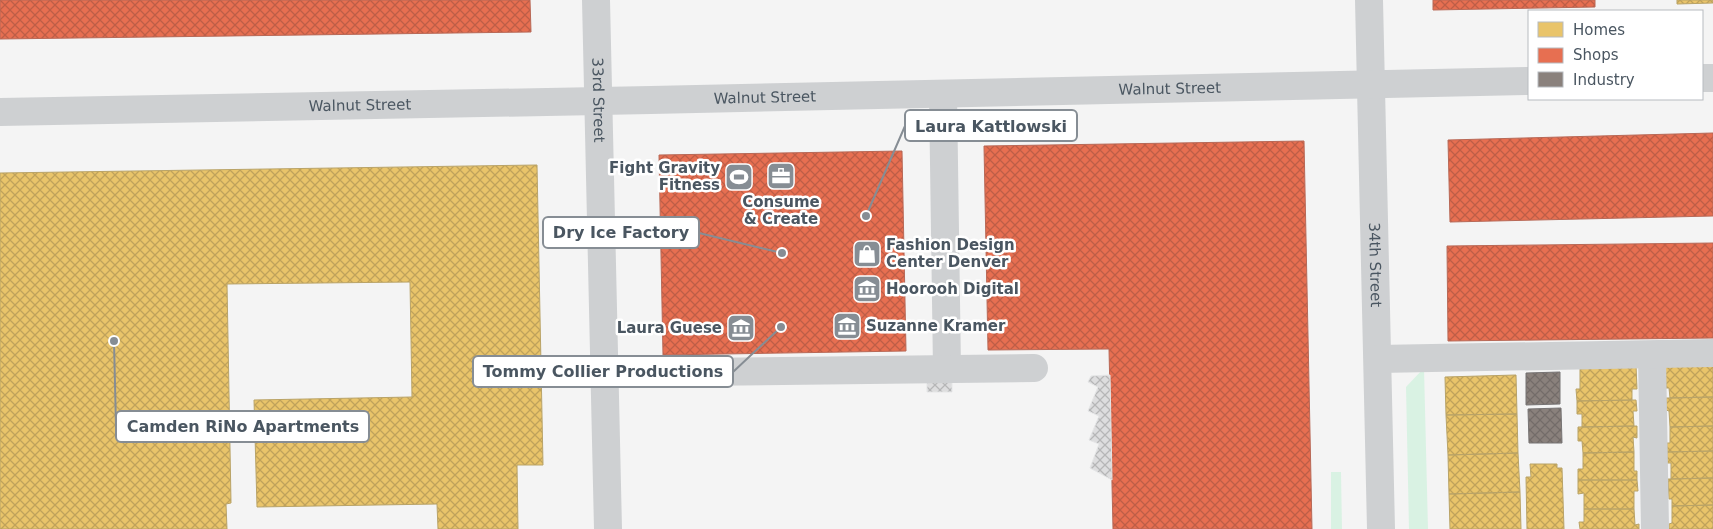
<svg xmlns="http://www.w3.org/2000/svg" width="1713" height="529" viewBox="0 0 1713 529" font-family="'DejaVu Sans',sans-serif">
<style>
.green{fill:#d9f2e3}
.homes{fill:url(#homes-cross-hatch);stroke:#b9a367}
.shops{fill:url(#shops-cross-hatch);stroke:#b86856}
.industry{fill:url(#industry-cross-hatch);stroke:#777474}
.building{fill:url(#building-cross-hatch);stroke:#e5e6e7}
.lines{fill:none;stroke-linecap:round;stroke-linejoin:round}
.minor{stroke:#ced0d2;stroke-width:28}
.labels{text-anchor:middle;stroke-width:5;stroke-linejoin:round;paint-order:stroke}
.street-label{font-size:15px;fill:#4a5661;stroke:#fff}
.poi-label{font-size:15px;font-weight:bold;fill:#4a5661;stroke:#fff;text-anchor:start}
.leader{fill:none;stroke:#868d94;stroke-width:2}
.callout-dot{fill:#868d94;stroke:#fff;stroke-width:2}
.callout{fill:#fff;stroke:#868d94;stroke-width:2}
.callout-label{font-size:16px;text-anchor:middle;font-weight:bold;fill:#4a5661}
</style>
<defs>
<pattern id="homes-cross-hatch" width="8" height="8" patternUnits="userSpaceOnUse" patternTransform="scale(1.25)"><rect width="8" height="8" fill="#e9c46a"/><path d="M0 0l8 8M0 8l8-8" fill="none" stroke="#bfa25b"/></pattern>
<pattern id="shops-cross-hatch" width="8" height="8" patternUnits="userSpaceOnUse" patternTransform="scale(1.25)"><rect width="8" height="8" fill="#e76f51"/><path d="M0 0l8 8M0 8l8-8" fill="none" stroke="#bd5e47"/></pattern>
<pattern id="industry-cross-hatch" width="8" height="8" patternUnits="userSpaceOnUse" patternTransform="scale(1.25)"><rect width="8" height="8" fill="#8a817c"/><path d="M0 0l8 8M0 8l8-8" fill="none" stroke="#736c69"/></pattern>
<pattern id="building-cross-hatch" width="8" height="8" patternUnits="userSpaceOnUse" patternTransform="scale(1.25)"><rect width="8" height="8" fill="#ddddde"/><path d="M0 0l8 8M0 8l8-8" fill="none" stroke="#b5b6b7"/></pattern>
</defs>
<rect width="100%" height="100%" fill="#f4f4f4"/>
<path class="green" d="M1424,368L1428,529H1409L1406,387Z
M1331,472H1341L1342,529H1331Z"/>
<path class="homes" d="M1677,0H1713V3L1677,4Z
M537,165L543,465H517L518,529H438L437,504L257,507L254,400L412,397L410,282L227,284L231,503L226,504L227,529H0V173Z
M1636,365L1637,389H1632V400L1577,401L1576,389H1580V369Z
M1665,365L1713,366V397L1670,398L1669,388H1666Z
M1516,375L1517,414L1446,415L1445,377Z
M1713,397V426L1670,427L1669,411L1666,410V398Z
M1636,400L1637,411H1633L1634,426L1582,427V414H1577V401Z
M1517,414L1518,453L1448,455L1446,415Z
M1637,426V438L1633,437L1634,452L1583,453L1582,441H1578V427Z
M1713,426V451L1667,452V443H1670V427Z
M1713,451V478L1671,479V463H1667V452Z
M1634,452V471H1637V480H1578V469H1583V453Z
M1518,453L1520,492L1449,494L1448,455Z
M1530,464H1557V468H1562L1564,529H1527L1526,477H1531Z
M1713,478V505L1672,506V499H1669L1668,479Z
M1578,480H1637L1638,491H1634V509H1584V493L1578,494Z
M1520,492L1521,529H1450L1449,494Z
M1713,505V529H1669V524L1672,523V506Z
M1584,509H1634L1635,525L1639,524V529H1580L1579,522H1584Z"/>
<path class="shops" d="M0,0H530L531,32L0,39Z
M1433,0H1595V7L1433,10Z
M1713,133V216L1450,222L1448,140Z
M1304,141L1312,529H1113L1109,349L988,350L984,146Z
M902,151L906,351L663,355L659,155Z
M1713,243V338L1448,341L1447,246Z"/>
<path class="industry" d="M1560,372V404L1526,405V373Z
M1561,408L1562,443H1529L1528,409Z"/>
<path class="building" d="M1110,375L1112,480L1090,468L1099,444L1089,440L1099,416L1088,411L1098,387L1088,382L1091,376Z
M927,381H952V392H927Z"/>
<g class="lines">
<g class="minor">
<path id="s1" d="M596,0L608,529"/>
<path id="s2" d="M1369,0L1381,529"/>
<path d="M1702,78H1713"/>
<path d="M943,94L947,369"/>
<path id="s3" d="M0,112L651,100L1529,81"/>
<path d="M1652,355L1655,529"/>
<path d="M1378,359L1713,353"/>
<path d="M605,373L1034,368"/>
</g>
</g>
<defs>
<symbol id="office-square" viewBox="-11 -11 22 22"><rect x="-9" y="-9" width="18" height="18" rx="4" fill="#868d94" stroke="#fff"/><path d="M-6-3h4V-5.5h4V-3h4V5H-6ZM-1-4.5V-3h2v-1.5ZM-6 0V1H6V0Z" fill="#fff"/></symbol>
<symbol id="stadium-square" viewBox="-11 -11 22 22"><rect x="-9" y="-9" width="18" height="18" rx="4" fill="#868d94" stroke="#fff"/><path d="M0-5a6.5 5 0 1 0 0 10a6.5 5 0 1 0 0-10ZM-3.5-1.8h7v3.6h-7Z" fill="#fff"/></symbol>
<symbol id="shop-square" viewBox="-11 -11 22 22"><rect x="-9" y="-9" width="18" height="18" rx="4" fill="#868d94" stroke="#fff"/><path d="M-5-2.5h2.3a2.7 3.5 0 0 1 5.4 0H5L5.5 6h-11ZM-1.5-2.5h3a1.5 2.3 0 0 0-3 0Z" fill="#fff"/></symbol>
<symbol id="museum-square" viewBox="-11 -11 22 22"><rect x="-9" y="-9" width="18" height="18" rx="4" fill="#868d94" stroke="#fff"/><path d="M0-6L6-3V-2H-6V-3ZM-5-1h2V3h-2ZM-1-1h2V3h-2ZM3-1h2V3H3ZM-6 4H6V6H-6Z" fill="#fff"/></symbol>
</defs>
<g fill-rule="evenodd">
<use href="#office-square" x="765" y="160" width="32" height="32"/>
<use href="#stadium-square" x="723" y="161" width="32" height="32"/>
<use href="#shop-square" x="851" y="238" width="32" height="32"/>
<use href="#museum-square" x="851" y="273" width="32" height="32"/>
<use href="#museum-square" x="831" y="310" width="32" height="32"/>
<use href="#museum-square" x="725" y="312" width="32" height="32"/>
</g>
<g class="labels">
<g class="street-label">
<text dy="5" stroke="none"><textPath href="#s3" startOffset="1170">Walnut Street</textPath></text>
<text dy="5" stroke="none"><textPath href="#s3" startOffset="765">Walnut Street</textPath></text>
<text dy="5" stroke="none"><textPath href="#s1" startOffset="100">33rd Street</textPath></text>
<text dy="5" stroke="none"><textPath href="#s3" startOffset="360">Walnut Street</textPath></text>
<text dy="5" stroke="none"><textPath href="#s2" startOffset="265">34th Street</textPath></text>
</g>
<g class="poi-label">
<text x="720" y="173" text-anchor="end">Fight Gravity<tspan x="720" dy="17">Fitness</tspan></text>
<text x="781" y="207" text-anchor="middle">Consume<tspan x="781" dy="17">&amp; Create</tspan></text>
<text x="886" y="250">Fashion Design<tspan x="886" dy="17">Center Denver</tspan></text>
<text x="886" y="294">Hoorooh Digital</text>
<text x="866" y="331">Suzanne Kramer</text>
<text x="722" y="333" text-anchor="end">Laura Guese</text>
</g>
</g>
<path class="leader" d="M866 216L905 126M782 253L699 233M781 327L733 372M114 341L116 427"/>
<g class="callout-dot">
<circle cx="866" cy="216" r="5"/>
<circle cx="782" cy="253" r="5"/>
<circle cx="781" cy="327" r="5"/>
<circle cx="114" cy="341" r="5"/>
</g>
<g class="callout">
<rect x="905" y="110" width="172" height="31" rx="5"/>
<rect x="543" y="217" width="156" height="31" rx="5"/>
<rect x="473" y="356" width="260" height="31" rx="5"/>
<rect x="116" y="411" width="253" height="31" rx="5"/>
</g>
<g class="callout-label">
<text x="991" y="132">Laura Kattlowski</text>
<text x="621" y="238">Dry Ice Factory</text>
<text x="603" y="377">Tommy Collier Productions</text>
<text x="243" y="432">Camden RiNo Apartments</text>
</g>
<rect x="1528" y="10" width="175" height="90" fill="#ffffff" stroke="#b7bbc0"/>
<rect x="1538" y="22" width="25" height="15" fill="#e9c46a" stroke="#b7bbc0"/>
<text x="1573" y="35" font-size="15" fill="#4a5661">Homes</text>
<rect x="1538" y="48" width="25" height="15" fill="#e76f51" stroke="#b7bbc0"/>
<text x="1573" y="60" font-size="15" fill="#4a5661">Shops</text>
<rect x="1538" y="72" width="25" height="15" fill="#8a817c" stroke="#b7bbc0"/>
<text x="1573" y="85" font-size="15" fill="#4a5661">Industry</text>
</svg>
